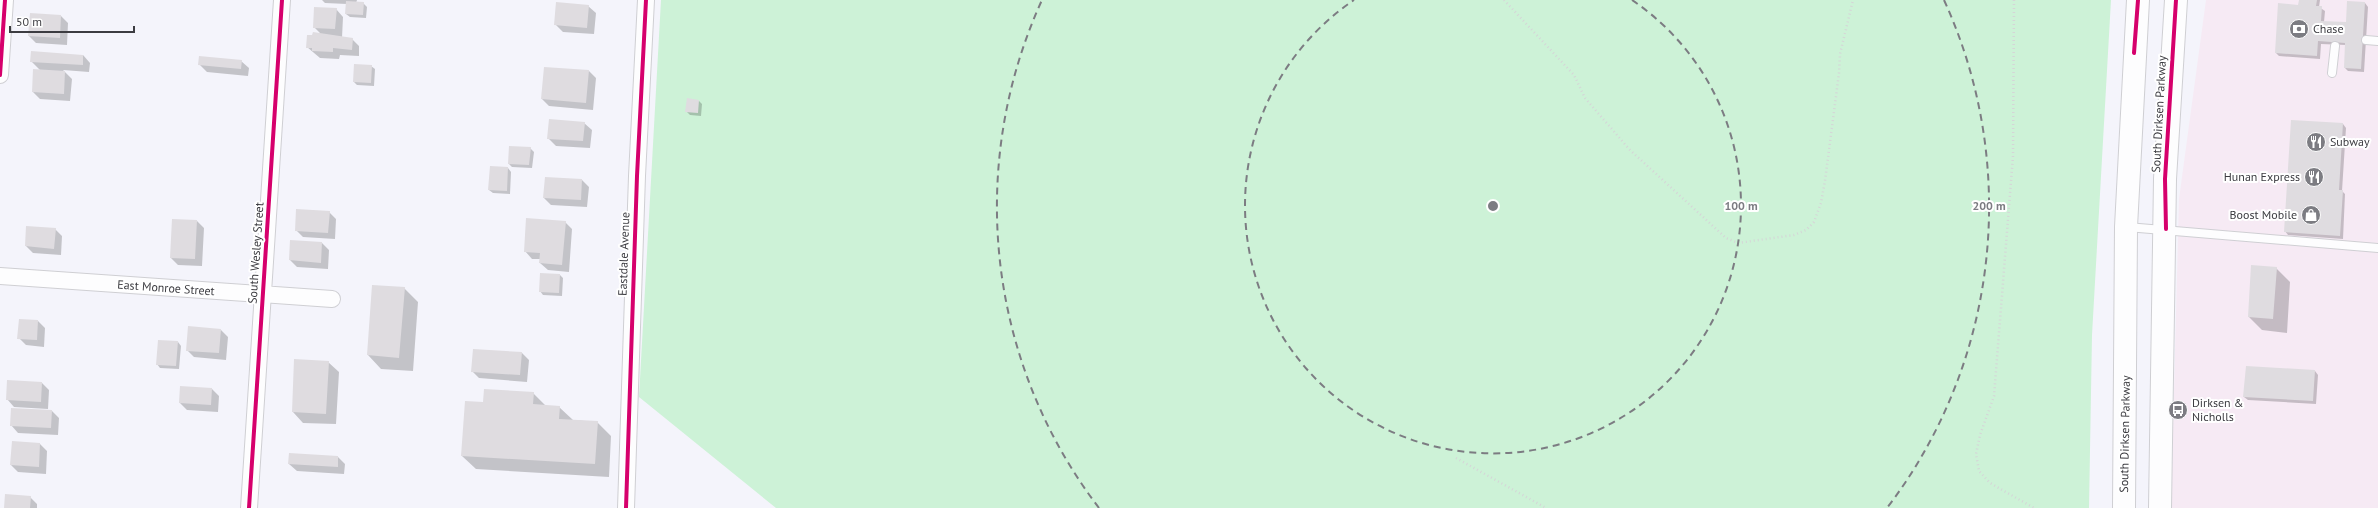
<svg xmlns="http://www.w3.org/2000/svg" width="2378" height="508" viewBox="0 0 2378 508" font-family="'PT Sans',sans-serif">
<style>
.commercial{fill:#f6eaf4}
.green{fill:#cdf2d7}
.shadow{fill:#0003}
.building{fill:#dfdce0}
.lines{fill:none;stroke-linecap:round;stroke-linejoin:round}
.service-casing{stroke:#cfcfd3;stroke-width:10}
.minor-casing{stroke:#cfcfd3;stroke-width:18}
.primary-casing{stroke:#cfcfd3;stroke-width:24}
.path{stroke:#d5d5d7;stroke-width:2.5;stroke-dasharray:1 3;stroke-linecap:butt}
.service{stroke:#fdfdfe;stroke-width:8}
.minor{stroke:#fdfdfe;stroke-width:16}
.primary{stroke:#fdfdfe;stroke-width:22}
.cycleway-casing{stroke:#fff;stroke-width:6}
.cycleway{stroke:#d6006c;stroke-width:4}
.ring{fill:none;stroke:#7c7c82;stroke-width:2;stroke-dasharray:7 5}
.labels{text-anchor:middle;stroke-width:4;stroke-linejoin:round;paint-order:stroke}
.poi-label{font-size:12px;fill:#3c3c41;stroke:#fff;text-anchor:start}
.street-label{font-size:12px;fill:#3c3c41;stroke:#fff}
.centre{fill:#7c7c82;stroke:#fff;stroke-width:2}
.ring-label{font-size:12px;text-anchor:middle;font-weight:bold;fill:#7c7c82;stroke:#fff;stroke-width:4;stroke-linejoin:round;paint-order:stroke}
</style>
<rect width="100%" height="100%" fill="#f4f4fb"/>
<path class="commercial" d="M2206,0H2378V508H2171L2179,199Z"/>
<path class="green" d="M661,0H2111L2092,335L2089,508H776L639,397Z"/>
<path class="shadow" d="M322,0H357L356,3H363L367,7L366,18L350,17L346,14L347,4L325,3Z
M2300,0H2320L2319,7L2325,11L2324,22L2347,24L2348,2L2365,3L2368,7L2364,72L2348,71L2345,68L2346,45L2321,44L2320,59L2279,56L2276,53L2299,6Z
M588,6L596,13L594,34L563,32L556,25Z
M336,9L343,17L342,38L352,39L359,46V56L340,55L339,59L320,58L307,47L320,33L314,27Z
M31,14L61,16L68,23L67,45L36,43L29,36Z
M83,55L90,63L89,72L63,70L72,79L70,101L40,99L33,92L40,70L31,61Z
M241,61L249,68L248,76L207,72L200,65Z
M371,66L375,69L374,86L357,85L354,82Z
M589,71L596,78L593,110L549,106L542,99Z
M688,99L699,101L702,104L701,116L690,115L686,111Z
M2292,121L2343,124L2346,128L2342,191L2345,194L2343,239L2288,235L2285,231Z
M584,123L592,130L590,148L556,146L548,138Z
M530,148L534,152L532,168L512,167L509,164Z
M508,168L511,172L510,194L493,193L489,190Z
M582,180L589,187L587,207L551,205L544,198Z
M329,212L336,219L335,239L303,237L296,230Z
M197,221L204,228L202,266L178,265L171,258Z
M565,222L572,229L569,272L548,270L540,263L541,259H532L525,251Z
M27,227L55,229L62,236L61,255L33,253L26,246Z
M322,243L329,250L328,269L297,267L290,260Z
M2276,268L2290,282L2287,333L2262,330L2249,317Z
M560,275L563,278L562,296L543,295L540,291Z
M373,286L404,288L418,302L413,371L381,369L368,355Z
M38,321L45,328L44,347L26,345L19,338Z
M221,330L228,337L226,360L194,357L187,350Z
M178,342L181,346L179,369L160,368L157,364Z
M522,353L529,360L527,382L479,378L472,371Z
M328,362L339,372L336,424L303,423L293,412Z
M2315,371L2318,375L2316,404L2248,400L2244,397Z
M42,383L49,390L48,409L14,407L7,399Z
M212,389L219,396L218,412L187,410L180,403Z
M533,393L546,406L559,407L573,420L597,422L611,436L609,477L476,469L462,456L484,403Z
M52,411L59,418L58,435L18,433L11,425Z
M13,442L40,444L47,451L46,474L18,472L11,465Z
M338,457L345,464L344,474L297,471L289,464Z
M30,497L37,504V508H5Z"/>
<path class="building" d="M2299,0H2317L2316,6H2322L2321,21L2346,22L2347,1L2365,2L2361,69L2344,68L2345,43L2318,41L2317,56L2275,53L2278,3L2298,5Z
M346,1L364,2L363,15L345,14Z
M556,2L589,5L587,28L554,25Z
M314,7L337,8L335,29L313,28Z
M30,13L61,15L60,38L28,36Z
M313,32L353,38L352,50L333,48V52L312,51V48H306L307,35H312Z
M31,51L83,55V65L30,62Z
M199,56L242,60L241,69L198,65Z
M354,64L372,65L371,83L353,82Z
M544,67L589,70L586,103L541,99Z
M33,69L65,71L64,94L32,92Z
M687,98L699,100L698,113L685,112Z
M549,119L585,122L583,141L547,139Z
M2291,120L2343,123L2339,190H2343L2340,236L2284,232Z
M509,146L531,147L529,165L508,164Z
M490,166L508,167L507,191L488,190Z
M545,177L582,179L581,200L543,198Z
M296,209L330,211L328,233L295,231Z
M526,218L566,221L562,265L539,263L540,253L524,252Z
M172,219L197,220L195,259L170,258Z
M26,226L56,228L54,249L25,246Z
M290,240L322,242L321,263L289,260Z
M2251,265L2277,267L2273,319L2248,317Z
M540,273L560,274L559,293L539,292Z
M372,285L405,287L399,358L367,355Z
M19,319L38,320L37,340L17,339Z
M188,326L221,329L219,353L186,351Z
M158,340L178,341L176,366L156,365Z
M473,349L522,352L520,375L471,372Z
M294,359L329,361L326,414L292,412Z
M2246,366L2315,370L2313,401L2243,397Z
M7,380L42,382L41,402L6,400Z
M180,386L212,388L211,405L179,403Z
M484,389L534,392L533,404L560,406L559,419L598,421L595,464L461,456L465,401L483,402Z
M11,408L52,410L51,428L10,426Z
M12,441L40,443L39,467L10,465Z
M289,453L338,456V467L288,464Z
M5,494L31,496L30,508H4Z"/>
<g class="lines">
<defs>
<path id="service" d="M2366,40L2378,41
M2332,73L2335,46
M2127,227L2378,248"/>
<path id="minor" d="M0,75L5,0
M0,276L332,299
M249,508L282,0
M626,508L637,176L646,0"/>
<path id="primary" d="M2124,508L2126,227L2138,0
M2160,508L2165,179L2176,0"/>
</defs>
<use href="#service" class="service-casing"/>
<use href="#minor" class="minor-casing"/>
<use href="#primary" class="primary-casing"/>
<path class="path" d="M1504,0L1574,75L1585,98L1630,150L1726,238L1738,243L1794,235L1806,230L1814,222L1821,203L1825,181L1839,73L1840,54L1853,0
M2014,0L2013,156L1994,396L1980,435L1976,454L1979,471L1990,483L2034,508
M1456,458L1546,508"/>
<use href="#service" class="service"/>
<use href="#minor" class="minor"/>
<use href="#primary" class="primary"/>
<defs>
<path id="cycleway" d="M2134,53L2138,0
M0,75L5,0
M2166,229L2165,179L2176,0
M249,508L282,0
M626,508L637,176L646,0"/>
</defs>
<use href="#cycleway" class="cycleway-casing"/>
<use href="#cycleway" class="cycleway"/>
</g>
<g class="ring">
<path d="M1632 0A248 248 0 1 1 1354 0"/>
<path d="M1099 508A496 496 0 0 1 1042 0M1944 0A496 496 0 0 1 1887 508"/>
</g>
<defs>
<symbol id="bank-disc" viewBox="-11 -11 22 22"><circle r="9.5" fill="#7c7c82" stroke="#fff"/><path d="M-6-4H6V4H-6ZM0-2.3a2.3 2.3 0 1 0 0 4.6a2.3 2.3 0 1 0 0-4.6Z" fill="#fff"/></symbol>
<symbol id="restaurant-disc" viewBox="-11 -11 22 22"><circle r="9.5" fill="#7c7c82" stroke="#fff"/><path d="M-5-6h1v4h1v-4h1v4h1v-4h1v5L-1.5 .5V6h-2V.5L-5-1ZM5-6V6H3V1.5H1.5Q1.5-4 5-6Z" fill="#fff"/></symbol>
<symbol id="shop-disc" viewBox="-11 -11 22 22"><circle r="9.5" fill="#7c7c82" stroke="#fff"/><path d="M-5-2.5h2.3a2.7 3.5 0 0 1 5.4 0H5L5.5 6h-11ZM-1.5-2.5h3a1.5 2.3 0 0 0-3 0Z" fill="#fff"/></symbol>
<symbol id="bus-disc" viewBox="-11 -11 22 22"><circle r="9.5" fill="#7c7c82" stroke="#fff"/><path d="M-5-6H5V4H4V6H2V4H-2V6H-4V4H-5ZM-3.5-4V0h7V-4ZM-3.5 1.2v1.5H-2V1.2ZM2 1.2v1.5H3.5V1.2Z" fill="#fff"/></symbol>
</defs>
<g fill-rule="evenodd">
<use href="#bank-disc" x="2288" y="18" width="22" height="22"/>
<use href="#restaurant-disc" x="2305" y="131" width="22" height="22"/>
<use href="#restaurant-disc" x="2303" y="166" width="22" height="22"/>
<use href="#shop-disc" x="2300" y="204" width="22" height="22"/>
<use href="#bus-disc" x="2167" y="399" width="22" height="22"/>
</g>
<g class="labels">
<g class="poi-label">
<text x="2313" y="33">Chase</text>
<text x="2330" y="146">Subway</text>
<text x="2300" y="181" text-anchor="end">Hunan Express</text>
<text x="2297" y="219" text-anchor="end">Boost Mobile</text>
<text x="2192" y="407">Dirksen &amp;<tspan x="2192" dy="14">Nicholls</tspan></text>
</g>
<g class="street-label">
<text transform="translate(2159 114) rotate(-87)" y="4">South Dirksen Parkway</text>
<text transform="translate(256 253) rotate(-86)" y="4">South Wesley Street</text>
<text transform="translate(624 254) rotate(-88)" y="4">Eastdale Avenue</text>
<text transform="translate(166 288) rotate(4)" y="4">East Monroe Street</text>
<text transform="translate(2125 434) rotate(-89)" y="4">South Dirksen Parkway</text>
</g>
</g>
<circle cx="1493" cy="206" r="6" class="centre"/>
<g class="ring-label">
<text x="1741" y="210">100 m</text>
<text x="1989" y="210">200 m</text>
</g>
<path d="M10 26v6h124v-6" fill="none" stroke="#3c3c41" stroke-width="2"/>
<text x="16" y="26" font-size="12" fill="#3c3c41" stroke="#ffffff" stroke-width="3" paint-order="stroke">50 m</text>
</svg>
